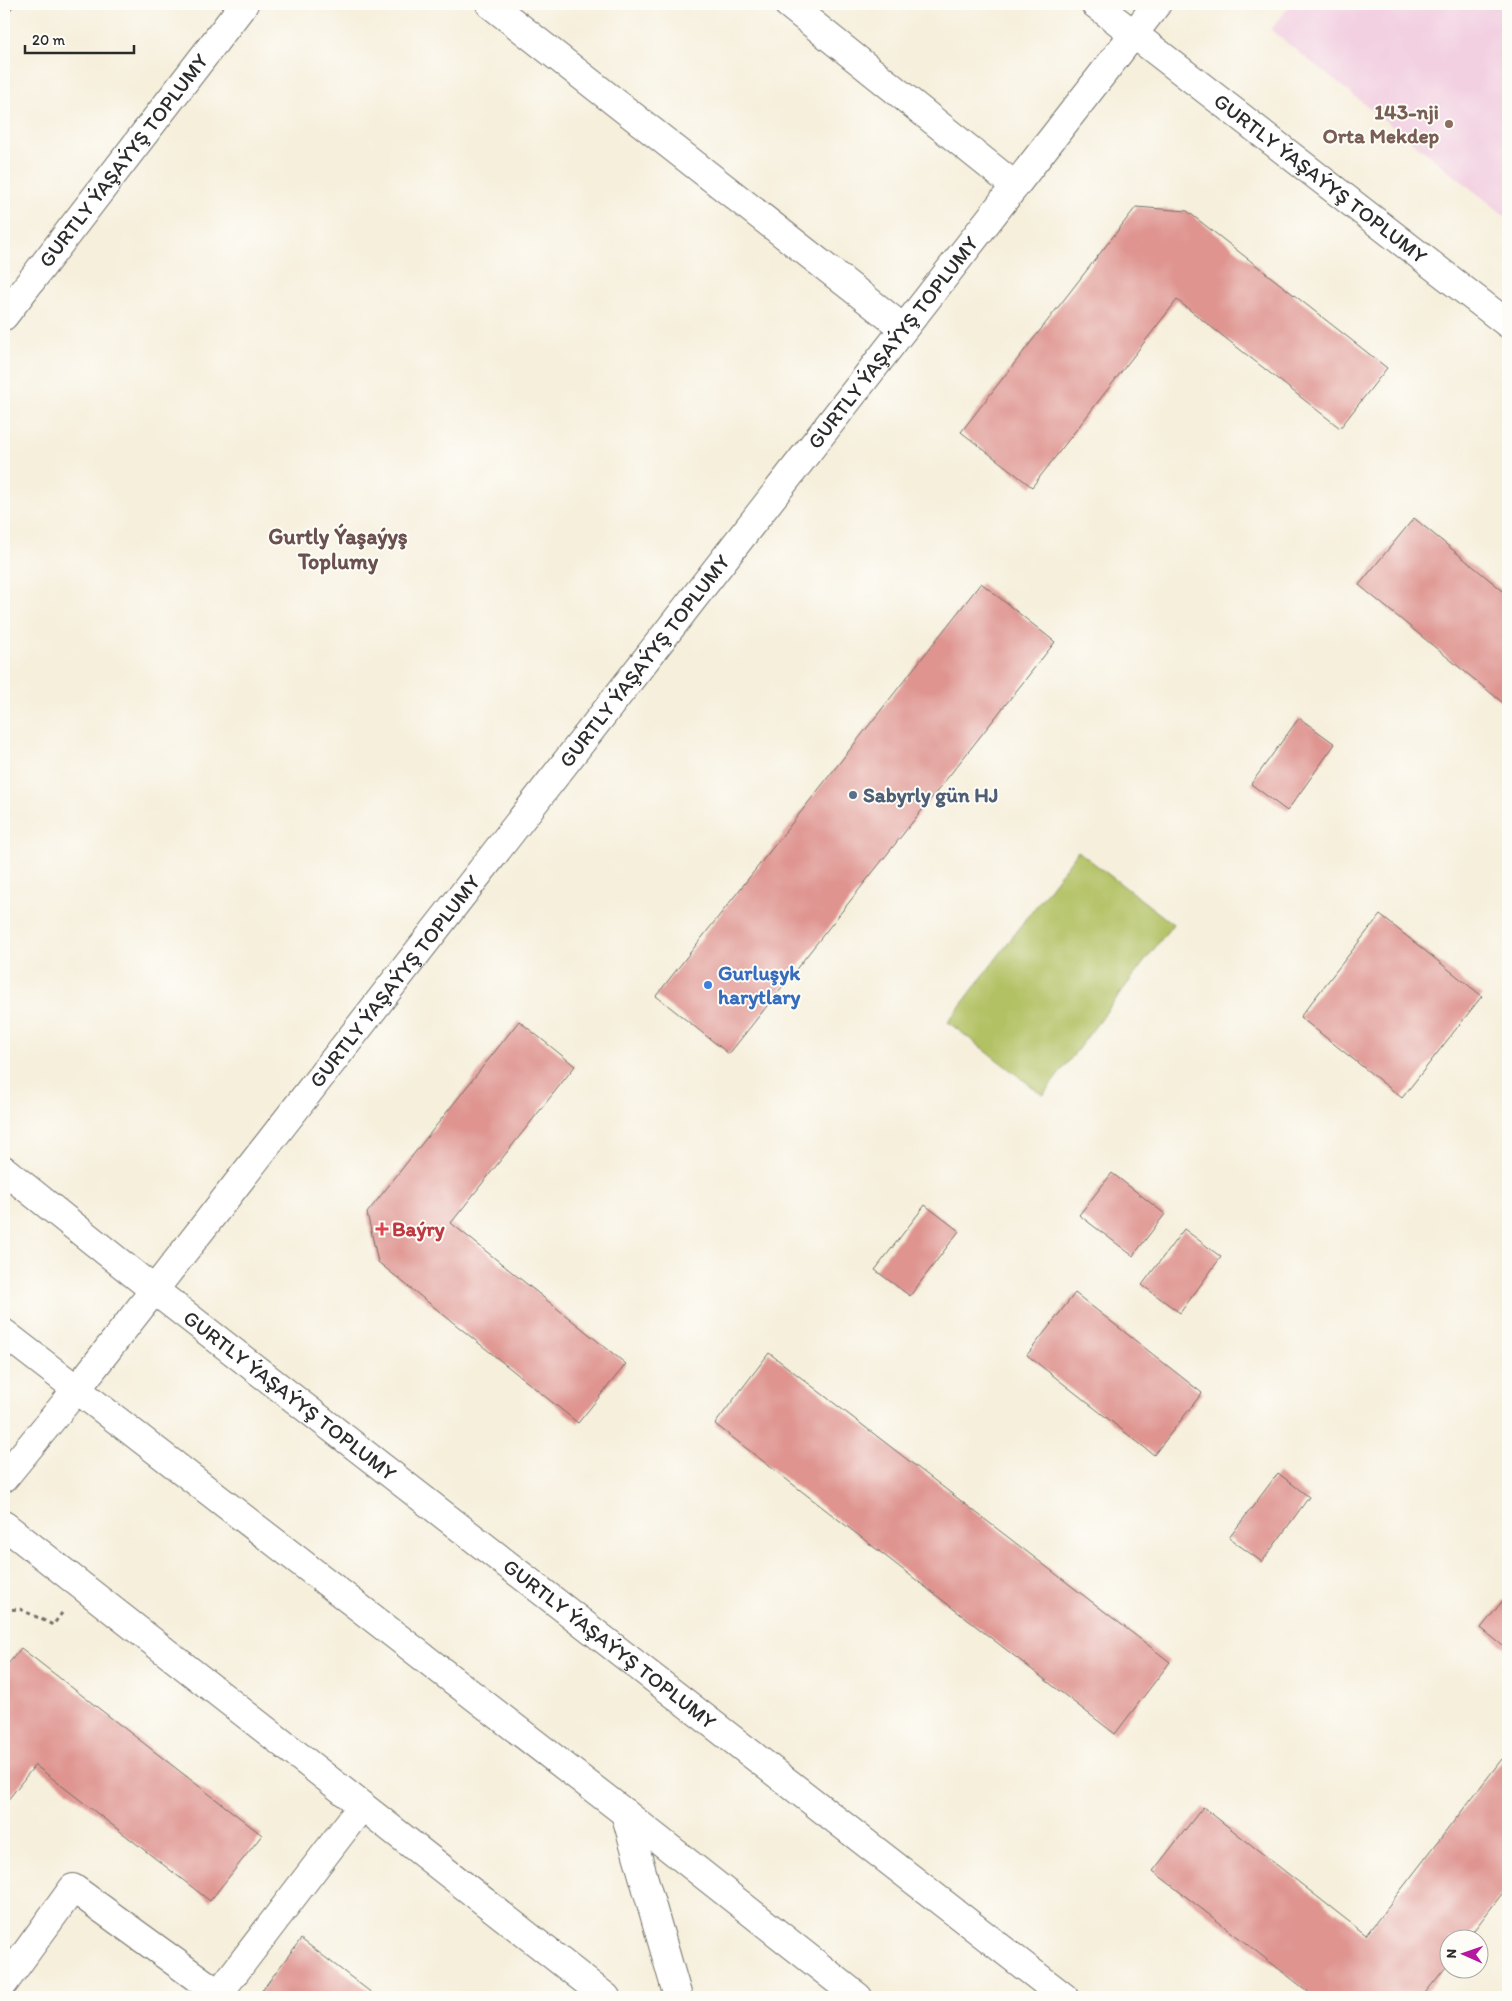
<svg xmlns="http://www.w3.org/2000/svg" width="1512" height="2001" viewBox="0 0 1512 2001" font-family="Itim,sans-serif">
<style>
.built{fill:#f2cfe1}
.green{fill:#b2c163;stroke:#6e7647}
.building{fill:#df9490}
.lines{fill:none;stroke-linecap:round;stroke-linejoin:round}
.minor-casing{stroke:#727069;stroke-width:30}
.path{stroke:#727069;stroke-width:3;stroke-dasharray:4 4;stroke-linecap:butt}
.minor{stroke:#fff;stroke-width:28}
.education-dot{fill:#8d6e63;stroke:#fdfcf7;stroke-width:2}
.service-dot{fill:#5c6f8a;stroke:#fdfcf7;stroke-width:2}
.shop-dot{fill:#3f7fe0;stroke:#fdfcf7;stroke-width:2}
.health-dot{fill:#e0444e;stroke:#fdfcf7;stroke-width:2}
.labels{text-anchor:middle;stroke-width:4;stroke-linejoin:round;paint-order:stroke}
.education-label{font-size:21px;font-weight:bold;fill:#785e54;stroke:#fdfcf7;text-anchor:end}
.street-label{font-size:21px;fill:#2b2b2b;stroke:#fdfcf7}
.service-label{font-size:21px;font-weight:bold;fill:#4e5e75;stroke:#fdfcf7;text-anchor:start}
.shop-label{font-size:21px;font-weight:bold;fill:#366cbe;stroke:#fdfcf7;text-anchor:start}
.health-label{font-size:21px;font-weight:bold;fill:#be3a42;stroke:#fdfcf7;text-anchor:start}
.neighbourhood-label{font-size:22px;font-weight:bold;fill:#6a504e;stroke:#fdfcf7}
</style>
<rect width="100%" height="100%" fill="#fdfcf7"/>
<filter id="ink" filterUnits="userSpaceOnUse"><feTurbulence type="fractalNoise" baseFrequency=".02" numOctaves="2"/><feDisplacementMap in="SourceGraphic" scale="10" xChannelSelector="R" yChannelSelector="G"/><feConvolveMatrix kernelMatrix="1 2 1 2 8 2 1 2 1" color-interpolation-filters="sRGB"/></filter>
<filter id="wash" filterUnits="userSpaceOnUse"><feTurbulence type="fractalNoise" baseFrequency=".0096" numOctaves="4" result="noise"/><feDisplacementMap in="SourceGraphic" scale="20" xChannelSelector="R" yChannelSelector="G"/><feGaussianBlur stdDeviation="1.12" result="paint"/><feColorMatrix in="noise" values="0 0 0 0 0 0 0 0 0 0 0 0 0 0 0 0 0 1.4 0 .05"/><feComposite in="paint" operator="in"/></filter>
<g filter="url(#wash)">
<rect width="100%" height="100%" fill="#f6efdc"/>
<path class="built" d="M1291,4H1508V218L1271,30Z"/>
<path class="green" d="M1078,851L1173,924L1043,1095L948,1022Z"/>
<g id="blocks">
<path class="building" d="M4,4H15L4,18Z
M1136,207L1187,211L1387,368L1340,428L1177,300L1032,487L961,432Z
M1414,518L1508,595V707L1359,585Z
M981,583L1055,642L729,1054L656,996Z
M1299,718L1335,744L1287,811L1251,784Z
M1380,915L1482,996L1402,1098L1300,1017Z
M519,1021L575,1066L451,1223L626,1364L578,1423L378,1262L367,1213Z
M1112,1173L1165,1214L1133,1256L1079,1215Z
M925,1205L959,1231L910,1296L875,1270Z
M1184,1229L1221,1257L1180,1313L1142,1285Z
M1075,1293L1202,1393L1154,1455L1027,1355Z
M769,1353L1170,1662L1115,1734L715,1424Z
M1278,1473L1309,1497L1262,1562L1229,1538Z
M1508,1594V1650L1481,1628Z
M21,1648L262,1835L210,1901L35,1765L4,1805V1669Z
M1502,1759L1508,1764V1886L1468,1938H1450V1962L1422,1997H1315L1153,1871L1203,1807L1366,1935Z
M301,1939L377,1997H257Z"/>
</g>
</g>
<g filter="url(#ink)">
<use href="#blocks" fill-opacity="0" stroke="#727069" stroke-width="1"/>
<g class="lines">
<defs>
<g id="minor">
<path d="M490,4L903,328"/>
<path d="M788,4L1015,186"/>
<path id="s1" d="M1095,4L1508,324"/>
<path id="s2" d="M4,316L244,4"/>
<path id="s3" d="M4,1170L154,1290L1064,1997"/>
<path d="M4,1333L625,1813L858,1997"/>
<path id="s4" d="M4,1478L77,1389L1157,4"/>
<path d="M4,1525L606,1997"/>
<path d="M625,1813L678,1997"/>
<path d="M4,1983L73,1888L219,1994"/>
<path d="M216,1997L362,1806"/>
</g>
</defs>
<use href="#minor" class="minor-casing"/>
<path class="path" d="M4,1610L20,1609L53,1625L62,1613"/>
<use href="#minor" class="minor"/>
</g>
</g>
<circle class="education-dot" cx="1449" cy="124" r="5"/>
<circle class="service-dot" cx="853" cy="795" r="5"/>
<circle class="shop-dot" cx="708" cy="985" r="5"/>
<path class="health-dot" d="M379.5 1221.5h5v5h5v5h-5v5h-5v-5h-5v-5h5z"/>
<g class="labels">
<g class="education-label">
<text x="1439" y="119">143-nji<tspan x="1439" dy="24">Orta Mekdep</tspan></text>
</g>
<g class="street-label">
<text dy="7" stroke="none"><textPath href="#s2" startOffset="196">GURTLY ÝAŞAÝYŞ TOPLUMY</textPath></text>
<text dy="7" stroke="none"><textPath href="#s1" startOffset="285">GURTLY ÝAŞAÝYŞ TOPLUMY</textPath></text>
<text dy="7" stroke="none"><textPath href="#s4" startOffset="1442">GURTLY ÝAŞAÝYŞ TOPLUMY</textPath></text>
<text dy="7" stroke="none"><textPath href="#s4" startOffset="1038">GURTLY ÝAŞAÝYŞ TOPLUMY</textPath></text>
<text dy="7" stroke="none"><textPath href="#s4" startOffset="632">GURTLY ÝAŞAÝYŞ TOPLUMY</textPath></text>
<text dy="7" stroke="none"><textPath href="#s3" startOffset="364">GURTLY ÝAŞAÝYŞ TOPLUMY</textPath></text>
<text dy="7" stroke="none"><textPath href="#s3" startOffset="769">GURTLY ÝAŞAÝYŞ TOPLUMY</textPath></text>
</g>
<g class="service-label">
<text x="863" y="802">Sabyrly gün HJ</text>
</g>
<g class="shop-label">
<text x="718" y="980">Gurluşyk<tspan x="718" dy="24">harytlary</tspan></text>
</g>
<g class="health-label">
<text x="392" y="1236">Baýry</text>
</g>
<g class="neighbourhood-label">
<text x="338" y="544">Gurtly Ýaşaýyş<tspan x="338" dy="25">Toplumy</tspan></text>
</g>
</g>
<rect width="1512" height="2001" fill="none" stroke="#fdfcf7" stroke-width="20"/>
<g transform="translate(1464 1954) rotate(272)"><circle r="24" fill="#fdfcf7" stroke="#a9a8a5"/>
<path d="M0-4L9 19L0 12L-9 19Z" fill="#b5179e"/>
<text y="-8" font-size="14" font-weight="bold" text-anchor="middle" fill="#2b2b2b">N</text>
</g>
<path d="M25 45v8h109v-8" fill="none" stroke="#2b2b2b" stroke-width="2.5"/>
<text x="32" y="45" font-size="15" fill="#2b2b2b" stroke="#fdfcf7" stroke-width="4" paint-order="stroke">20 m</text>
</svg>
